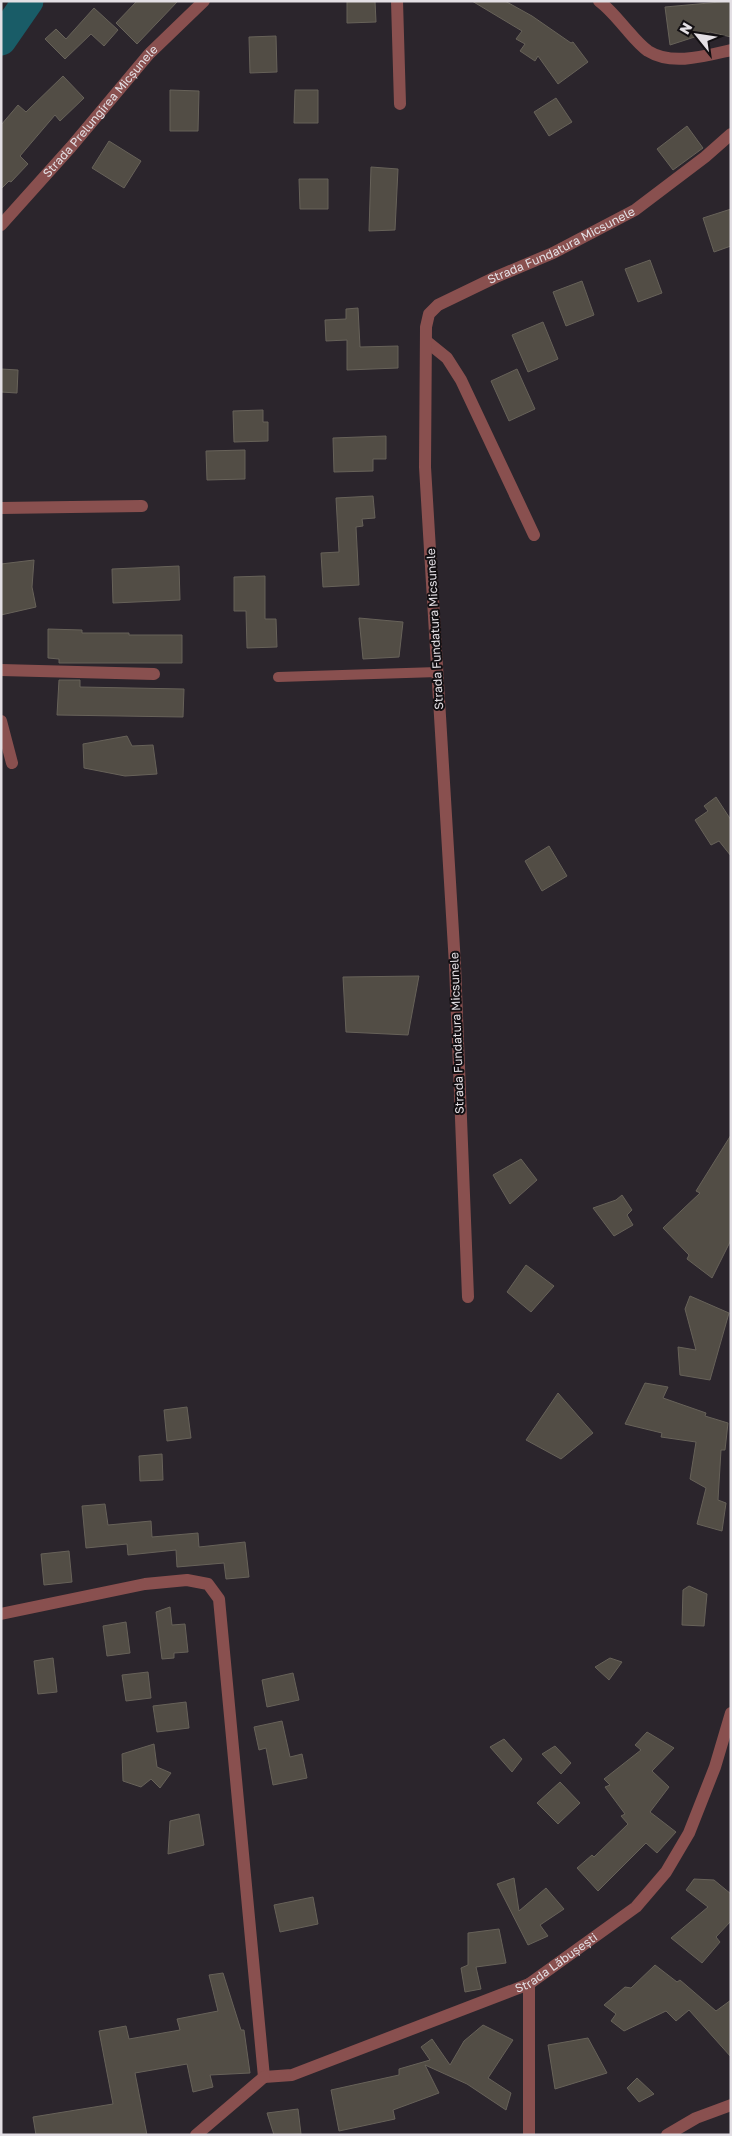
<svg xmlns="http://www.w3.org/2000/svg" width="732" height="2136" viewBox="0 0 732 2136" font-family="'Golos Text',sans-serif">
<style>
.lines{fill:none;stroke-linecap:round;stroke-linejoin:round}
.river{stroke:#195c67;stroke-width:31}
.building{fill:#524d45;stroke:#676259}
.service{stroke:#89504f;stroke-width:10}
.minor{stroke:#89504f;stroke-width:12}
.labels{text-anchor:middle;stroke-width:4;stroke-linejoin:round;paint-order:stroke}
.street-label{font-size:12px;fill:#e3dfe4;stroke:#120f12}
</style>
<rect width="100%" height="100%" fill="#2b252c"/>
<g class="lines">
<path class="river" d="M1,40L28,1"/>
</g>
<path class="building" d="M137,1H178L137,44L116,23Z
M347,1H375L376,22L347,23Z
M472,1H505L532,16L571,43L573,42L588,62L558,84L538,56L535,61L520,51L525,44L516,39L522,31Z
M731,1V37L710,32L670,45L665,7Z
M94,8L118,30L104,46L91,34L65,59L45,39L56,29L66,39Z
M276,36L277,72L250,73L249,37Z
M63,76L84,98L60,121L55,115L20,156L28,164L11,182L9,181L1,189V125L18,105L26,112Z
M170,90L199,91L198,131H170Z
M295,90H318V123H294Z
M556,98L572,122L549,136L534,112Z
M687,126L703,148L673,170L657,149Z
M109,141L141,161L124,188L92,168Z
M371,167L398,169L395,230L369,231Z
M299,179H328V209H300Z
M731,209V246L714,252L703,218Z
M650,260L662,293L638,302L625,269Z
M582,281L594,315L566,326L553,292Z
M358,308L360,347L398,346V368L347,370V340L326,341L325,320L346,319V309Z
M543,322L558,359L528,372L512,335Z
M1,369L18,370L17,393L1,392Z
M517,369L535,409L509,421L491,381Z
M263,410V422H268V441L234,442L233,411Z
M386,436V459H373V471L334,472L333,438Z
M245,450V479L207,480L206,451Z
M373,496L375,518L362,519L363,526L356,527L359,585L323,587L321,553L339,552L336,498Z
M34,560L32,587L36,607L1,615V564Z
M179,566L180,600L113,603L112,569Z
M265,576V619H276L277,647L247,648L246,611H234V577Z
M359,618L403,622L399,657L363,659Z
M48,629L82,630V633H129V635H182V663H59V659L48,658Z
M59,680H80V687L184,689L183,717L57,715Z
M127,736L132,746L153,745L157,774L125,776L84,768L83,744Z
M716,797L731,820V856L719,841L711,845L695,820L708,811L704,806Z
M549,846L567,876L542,891L525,861Z
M419,976L408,1035L346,1032L343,977Z
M731,1135V1240L712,1278L687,1259L689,1255L663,1228L700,1193L696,1191Z
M521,1159L537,1180L510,1204L493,1175Z
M622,1195L632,1210L627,1215L633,1225L614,1236L593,1208L616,1200Z
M526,1265L554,1286L531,1312L507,1292Z
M690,1296L729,1313L710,1380L680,1375L678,1347L696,1350L685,1309Z
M645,1383L668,1387L663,1398L706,1413L705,1416L728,1423L725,1450H721L718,1500L726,1503L722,1531L697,1524L706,1488L690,1479L696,1442L661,1437L662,1433L625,1424Z
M558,1393L593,1433L561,1459L526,1440Z
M187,1407L191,1438L167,1441L164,1410Z
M162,1454L163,1480L140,1481L139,1456Z
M105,1504L108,1525L151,1521L152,1537L198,1533L199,1547L245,1542L249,1577L226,1579L224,1563L177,1567L176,1550L128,1555L127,1544L86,1548L82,1506Z
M69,1551L72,1582L44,1585L41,1554Z
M689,1586L707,1594L704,1626L682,1625L683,1590Z
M170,1607L172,1625L185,1624L188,1652L174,1653V1658L162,1659L156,1612Z
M126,1622L130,1653L107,1656L103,1626Z
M53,1658L57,1692L38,1694L34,1661Z
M610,1658L622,1662L609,1680L595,1667Z
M148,1672L151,1698L126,1701L122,1675Z
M293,1673L299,1700L267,1707L262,1680Z
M186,1702L189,1728L157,1732L153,1706Z
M282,1721L290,1757L302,1754L307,1778L273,1785L266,1748L259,1750L254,1727Z
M647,1732L674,1748L652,1771L669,1787L650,1812L676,1832L657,1853L646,1843L598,1891L577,1868L592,1855L594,1857L628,1824L621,1816L625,1814L605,1787L610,1785L604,1779L641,1750L635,1745Z
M504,1739L522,1759L512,1772L490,1747Z
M154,1744L157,1767L171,1773L160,1788L151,1779L141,1787L123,1781L122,1754Z
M555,1746L571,1763L561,1774L542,1754Z
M560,1782L580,1803L558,1824L537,1803Z
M199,1814L204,1845L168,1854L170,1821Z
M514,1878L519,1911L546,1888L564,1909L540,1925L548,1936L528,1945L497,1884Z
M694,1879L714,1880L731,1894V1921L716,1937L720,1942L702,1963L671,1938L708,1907L686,1890Z
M313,1897L318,1924L280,1932L274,1905Z
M499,1929L506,1963L476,1967L481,1989L465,1992L461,1968L468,1965V1933Z
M655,1965L677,1982L680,1980L716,2011L731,2000V2057L689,2010L676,2021L666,2011L624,2031L611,2021L616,2014L604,2005L625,1987L631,1988Z
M223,1973L241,2030H244L250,2073L210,2075L213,2087L193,2092L187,2064L135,2073L147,2135H36L33,2117L113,2104L99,2031L126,2026L129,2039L180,2030L177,2019L218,2011L209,1975Z
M483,2025L513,2040L488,2078L511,2093L506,2110L467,2084L425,2065L439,2093L393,2110L395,2119L339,2131L331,2090L399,2075V2069L430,2060L421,2047L432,2039L450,2065L464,2041Z
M588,2038L607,2073L555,2089L548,2045Z
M637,2078L654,2094L639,2102L627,2088Z
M298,2109L301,2134L274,2135L267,2113Z"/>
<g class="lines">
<path class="service" d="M278,677L438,672"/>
<g class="minor">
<path d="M397,1L400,104"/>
<path d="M599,1C612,11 618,20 628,31C634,38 641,46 648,51C672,66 705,56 731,50"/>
<path id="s1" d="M1,225L71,147L149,54L204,1"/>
<path d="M426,341L447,358L461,380L534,535"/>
<path d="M1,508L142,506"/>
<path d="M1,670L154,674"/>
<path d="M1,721L12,763"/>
<path id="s2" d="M468,1297L455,965L425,467L426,327L429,314L438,305L496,277L553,253L635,210L705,157L731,134"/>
<path d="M1,1614L145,1584L187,1580L208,1584L219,1599L264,2077"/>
<path id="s3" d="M264,2077L292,2075L529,1984L636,1907L666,1872L689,1833L715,1767L731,1713"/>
<path d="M196,2135L264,2077"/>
<path d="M529,2135V1984"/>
<path d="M667,2135L696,2118L731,2105"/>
</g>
</g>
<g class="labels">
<g class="street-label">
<text dy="4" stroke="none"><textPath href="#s1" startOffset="151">Strada Prelungirea Micșunele</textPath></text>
<text dy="4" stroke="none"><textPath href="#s2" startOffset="1134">Strada Fundatura Micsunele</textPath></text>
<text transform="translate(435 629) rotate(-93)" y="4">Strada Fundatura Micsunele</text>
<text transform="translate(457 1033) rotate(-92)" y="4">Strada Fundatura Micsunele</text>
<text dy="4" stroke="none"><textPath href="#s3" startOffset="316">Strada Lăbușești</textPath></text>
</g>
</g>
<rect width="732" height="2136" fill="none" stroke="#e3dfe4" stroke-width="5"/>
<g transform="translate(697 35) rotate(300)" stroke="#120f12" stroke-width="4" paint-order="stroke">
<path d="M0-4L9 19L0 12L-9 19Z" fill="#e3dfe4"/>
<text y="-8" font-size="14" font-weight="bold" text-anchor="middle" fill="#e3dfe4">N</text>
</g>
</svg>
